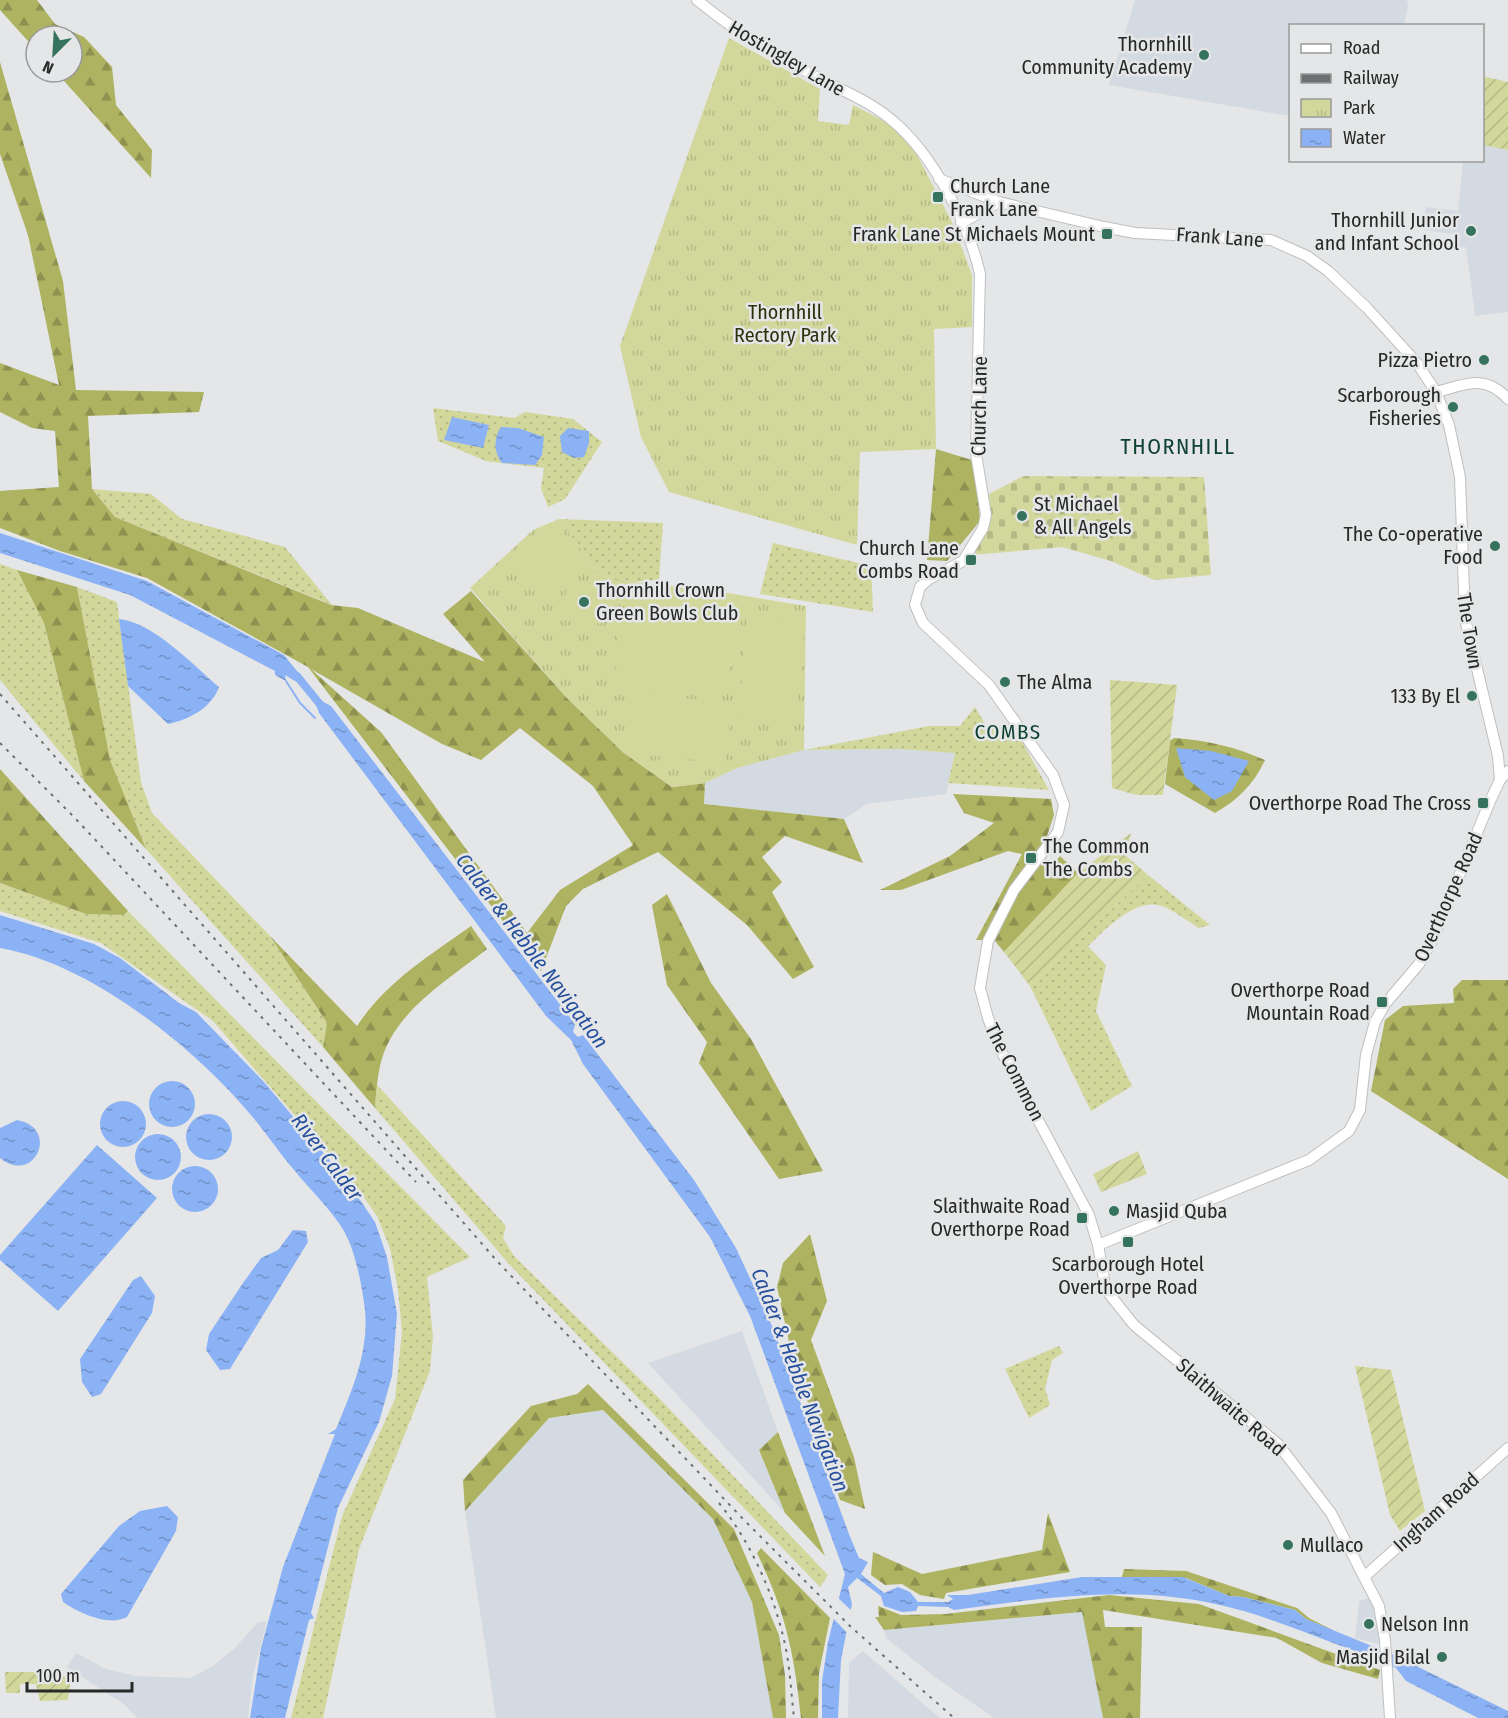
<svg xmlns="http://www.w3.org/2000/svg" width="1508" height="1718" viewBox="0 0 1508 1718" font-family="'Fira Sans Condensed',sans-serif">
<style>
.built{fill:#d4dae1}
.grass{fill:url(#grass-dots)}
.forest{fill:url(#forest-firs);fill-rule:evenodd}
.cemetery{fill:url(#cemetery-stones)}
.park{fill:url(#park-tufts)}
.garden{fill:url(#garden-furrows)}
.pitch{fill:#d2d89c}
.water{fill:url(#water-ripples)}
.pier{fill:#e5e6e7}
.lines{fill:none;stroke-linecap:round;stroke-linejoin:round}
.stream{stroke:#8cb2f6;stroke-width:2}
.canal{stroke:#8cb2f6;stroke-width:8}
.secondary-casing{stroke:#bebfc0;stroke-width:12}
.secondary{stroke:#fff;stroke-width:10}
.rail{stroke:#6e6f70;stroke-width:2;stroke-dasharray:3 6;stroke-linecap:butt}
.poi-dot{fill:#36735f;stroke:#e5e6e7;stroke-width:2}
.labels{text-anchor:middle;stroke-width:5;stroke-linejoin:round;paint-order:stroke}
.poi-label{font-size:20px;fill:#272828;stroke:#e5e6e7;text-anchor:end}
.street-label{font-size:20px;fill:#272828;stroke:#e5e6e7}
.park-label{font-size:20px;fill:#2e300c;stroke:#e5e6e7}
.neighbourhood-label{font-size:21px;letter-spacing:1.5px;fill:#0e4233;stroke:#e5e6e7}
.water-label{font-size:21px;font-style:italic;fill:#254f9d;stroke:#e5e6e7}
.quarter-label{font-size:22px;letter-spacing:1.5px;fill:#0e4233;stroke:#e5e6e7}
</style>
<defs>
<pattern id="grass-dots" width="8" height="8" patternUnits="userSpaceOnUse" patternTransform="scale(1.5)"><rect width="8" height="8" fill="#d2d89c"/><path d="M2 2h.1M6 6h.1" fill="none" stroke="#b4b986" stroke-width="1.8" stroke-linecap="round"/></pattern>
<pattern id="forest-firs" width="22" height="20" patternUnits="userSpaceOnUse" patternTransform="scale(1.5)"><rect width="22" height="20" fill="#adb361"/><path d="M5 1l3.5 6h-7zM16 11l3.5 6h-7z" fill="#8d9250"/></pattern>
<pattern id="cemetery-stones" width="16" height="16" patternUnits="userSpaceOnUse" patternTransform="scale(1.5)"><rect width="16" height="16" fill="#d2d89c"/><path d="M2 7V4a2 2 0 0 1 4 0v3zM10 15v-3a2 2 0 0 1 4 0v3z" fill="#b4b986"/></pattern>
<pattern id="park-tufts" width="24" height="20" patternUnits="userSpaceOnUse" patternTransform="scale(1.5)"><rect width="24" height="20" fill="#d2d89c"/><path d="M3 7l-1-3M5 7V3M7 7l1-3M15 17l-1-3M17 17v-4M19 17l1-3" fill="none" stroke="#b4b986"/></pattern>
<pattern id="garden-furrows" width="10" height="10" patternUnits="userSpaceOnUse" patternTransform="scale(1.5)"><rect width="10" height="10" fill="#d2d89c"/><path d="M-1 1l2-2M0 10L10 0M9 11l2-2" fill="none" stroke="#b4b986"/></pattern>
<pattern id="water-ripples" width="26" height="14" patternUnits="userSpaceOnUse" patternTransform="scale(1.5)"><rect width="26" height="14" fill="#8cb2f6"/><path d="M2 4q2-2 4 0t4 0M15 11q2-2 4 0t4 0" fill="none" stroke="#7291c7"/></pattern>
</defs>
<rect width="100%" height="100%" fill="#e5e6e7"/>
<path class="built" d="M1135,0H1407L1408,6L1404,25L1290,26V116L1109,85Z
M1483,145L1508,150V312L1475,316L1466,247L1456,248L1453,234L1424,230L1426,207L1458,211L1463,161L1482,160Z
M900,749L955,753L946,794L867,804L844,819L704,804L705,783L737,768L776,756L804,750Z
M742,1331L778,1432L759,1451L785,1513L648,1363Z
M603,1410L713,1519L752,1602L773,1718H496L465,1511L549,1418Z
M1369,1598L1376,1611L1379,1644L1355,1638L1359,1601Z
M1083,1612L1103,1718H994L935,1677L886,1638L884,1630Z
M267,1621L253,1676L248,1718H137L125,1705L67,1667L76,1653L106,1669L136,1676L190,1678L213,1666L235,1648L257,1623Z
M863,1651L928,1708L941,1718H848L849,1663Z"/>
<path class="grass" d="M433,408L514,418L525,412L573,419L602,442L565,499L548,507L541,488L544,468L486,461L438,441Z
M92,489L151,494L182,519L285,547L332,605L115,517Z
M559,519L663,523L659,580L632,582L599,575Z
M773,543L871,566L873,612L760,594Z
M0,564L17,570L44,623L84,781L0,680Z
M77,587L117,602L141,782L152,813L270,936L327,1023L323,1047L146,849L109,759Z
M975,707L988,729L1011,722L1049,790L948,783L955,753L900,749L804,750L929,726H960Z
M1148,875L1210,925L1199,928C1187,921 1175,911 1162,906C1135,897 1106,929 1088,946L1106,965L1096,1011L1132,1086L1091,1111L1030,986Z
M0,883L86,914L124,915L128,911L470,1257L427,1277L433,1337L430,1371L359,1549L323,1718H291L342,1516L395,1399L402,1332L398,1290L390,1248L377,1216L355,1185L213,1021L101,943L0,911Z
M377,1085L506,1226L503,1238L514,1256L655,1394L828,1575L820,1587L509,1264L375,1108Z
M1059,1346L1063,1353L1052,1360L1045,1389L1050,1405L1029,1418L1005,1369Z"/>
<path class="forest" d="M0,0H37L55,24L84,37L112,67L116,105L152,150L151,178L56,72H72V36H36V50L0,10Z
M0,62L63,281L76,390L204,392L199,412L88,416L92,489L115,517L331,605L358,608L485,662L443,614L471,591L567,698L624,753L672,787L705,783L704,804L844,819L863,863L785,836L762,857L782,882L772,892L814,967L793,979L747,925L658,852L583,889L566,906L541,971L308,667L147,578L60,551L0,528V491L59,487L55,431L32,428L0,412V363L59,385L28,235L0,154ZM311,669L442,744L481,760L520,728L593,786L633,845L560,890L527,933L381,732Z
M936,449L975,461L980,521L947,561L927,560Z
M17,570L77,587L110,760L146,849L84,781L44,623Z
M1174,738C1207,740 1235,747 1265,760C1254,784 1238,800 1215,813L1165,784L1170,741Z
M0,769L128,911L124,915L86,914L0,883Z
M953,794L1051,799L1054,815L1047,836L1013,886L984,940H976L1022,854L1008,851L901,890H880L950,856L994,823L964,813Z
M1060,856L1078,873L1004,952L995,941L1019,892L1043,859L1050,867Z
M667,894L711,983L751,1039L823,1171L779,1179L699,1063L707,1042L667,985L652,905Z
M471,926L487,949C447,981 392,1012 380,1066C377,1079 376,1094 375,1108L323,1047L327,1023L270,936L357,1026C386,982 429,956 471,926Z
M1462,980H1508V1179L1371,1091L1385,1020L1403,1006L1454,1003L1453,989Z
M810,1234L827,1301L811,1340L854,1457L865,1509L840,1500L791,1351L777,1287L783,1263Z
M588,1384L734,1529L779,1635L785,1675L786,1718H773L752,1602L713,1519L603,1410L549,1418L465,1511L463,1480L531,1406L577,1394Z
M778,1432L825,1556L785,1513L759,1450Z
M1048,1513L1070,1572L946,1593L944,1599L920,1595L902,1584L885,1585L871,1575L873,1552L922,1574L1042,1550Z
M761,1548L830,1618L819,1673L818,1718H801C794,1652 786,1614 757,1553Z
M1124,1569L1186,1571L1297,1608L1309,1618L1338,1633L1306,1619L1295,1610L1243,1597L1229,1596L1186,1578L1122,1577Z
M1109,1595L1199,1604L1380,1670L1378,1679L1322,1663L1277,1638L1103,1610L1105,1627H1142L1140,1718H1103L1082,1612L884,1630L875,1617H879L878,1606L901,1615L946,1614Z"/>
<path class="cemetery" d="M1023,476L1204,477L1211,575L1154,580L1111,561L1062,547L972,555L990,510L989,494Z"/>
<path class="park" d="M729,38L820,89L818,121L849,125L853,105L892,125L917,155L953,224L972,275V327L934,329L936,449L860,452L857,545L669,492L641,437L620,346Z
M559,519L599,575L632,582L703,589L806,606L804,750L737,768L705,783L672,787L624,753L567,698L470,588L533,530Z"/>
<path class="garden" d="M1482,76L1508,82V150L1483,145Z
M1110,680L1177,685L1163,795H1136L1112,788Z
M1131,833L1125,855L1148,875L1030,986L1004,952L1078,873Z
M1138,1151L1147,1174L1101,1192L1093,1174Z
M1355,1366L1391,1370L1425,1511L1400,1531L1390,1515Z
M5,1672H48L71,1679L68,1700L40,1701L36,1684H20V1693H6Z"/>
<path class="pitch" d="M559,527L581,557L541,590L517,561Z
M567,580L606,584L601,624L563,620Z
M643,585L717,594L730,603L737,621L736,659L721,683L698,692H662L634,687L619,676L613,662L625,601L632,592Z
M747,616L805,622L796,721L739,715Z
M629,692L730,703L726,763L624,753Z"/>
<path class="water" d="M452,417L489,425L483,448L444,440Z
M501,427L518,428L544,437L542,455L535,465L502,463C494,453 493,438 501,427Z
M568,428L589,431V443L584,457L574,458L562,452L560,436Z
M0,533L147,581L284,655L305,681L300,684L285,675L286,681L275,675V671L130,595L0,553Z
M119,619C153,622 193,665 219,687C212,708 188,720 168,724L128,686Z
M318,699L331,706L575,1024L573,1032L578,1037L583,1035L694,1180L736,1248L773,1328L849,1534L859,1558L868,1562L861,1574L884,1593L898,1587L910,1592L918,1602H948L953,1599L947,1595H968L1082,1577H1183L1229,1596L1243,1597L1295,1610L1306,1619L1396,1656L1508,1711V1718H1478L1406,1681L1396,1668L1375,1658C1324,1641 1273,1617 1220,1605C1131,1584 1043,1598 954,1610L948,1607L918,1606L916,1611L902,1612L884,1606L881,1596L857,1578L848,1587L852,1604L841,1660L838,1718H822V1681L828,1642L845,1574L750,1316L710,1237L583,1064L571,1040L546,1016L319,713L315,702Z
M1176,748L1211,751L1249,761L1232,791L1214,800L1185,777Z
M0,915L94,944L120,958L179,1003L196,1012L264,1082L348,1182L375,1222L387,1257L397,1314L392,1376L379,1422L338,1508L311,1613L314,1618L309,1620L285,1718H250L261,1648L283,1567L335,1434H328L336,1429C352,1391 369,1352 365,1310C362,1286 356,1253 344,1231C330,1208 311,1191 295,1171C279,1153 266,1132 250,1114C193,1046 89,963 0,948Z
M149 1104a23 23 0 1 1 46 0a23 23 0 1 1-46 0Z
M100 1124a23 23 0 1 1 46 0a23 23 0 1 1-46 0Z
M186 1137a23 23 0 1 1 46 0a23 23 0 1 1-46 0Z
M17,1120C61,1128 34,1186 0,1158V1128Z
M135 1157a23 23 0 1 1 46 0a23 23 0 1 1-46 0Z
M97,1145L157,1198L58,1311L0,1260V1255Z
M172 1189a23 23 0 1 1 46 0a23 23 0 1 1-46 0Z
M293,1230L306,1231L308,1242L230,1369L220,1370L206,1350L209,1334L243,1283L261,1258L278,1250Z
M141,1276L155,1296L152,1313L101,1394L92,1397L82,1382L80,1359L133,1280Z
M167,1506L178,1517L176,1531L127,1617C109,1627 79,1613 63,1602L61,1594L119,1526L140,1511Z"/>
<path class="pier" d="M836,1596L854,1613L848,1634L833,1618Z"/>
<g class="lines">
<path class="stream" d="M286,681L300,703L315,718"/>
<path class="canal" d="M297,676L323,708"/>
<defs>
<path id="secondary" d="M697,0C732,29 771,53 811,74C838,89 871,101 894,122C933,155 969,224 980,274L976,454L986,515L983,528L963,561L929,579L920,587L915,605L923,623L989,685L1053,775L1064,805L1058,832L1014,890L988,941L980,988L988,1018L999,1047L1089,1215L1098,1245L1106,1290L1134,1325L1278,1444L1331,1513L1379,1606L1385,1640L1390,1718
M939,179L999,202L1104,227L1135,233L1271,240L1307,256L1328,271L1367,308L1417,363L1436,392L1449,425L1460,477L1465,619L1498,756L1500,780
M961,223L999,202
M1436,392C1465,385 1485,373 1508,399
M1098,1245L1309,1160L1349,1131L1360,1110L1366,1055L1375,1022L1385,1004L1419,964L1432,941L1491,799L1500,780L1508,771
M1364,1577L1508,1448"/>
</defs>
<use href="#secondary" class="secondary-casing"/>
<use href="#secondary" class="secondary"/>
<path class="rail" d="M0,694L497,1261L745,1521L851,1627L954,1718
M0,743L74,817L416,1182
M719,1503C750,1541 773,1592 784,1640C790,1665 791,1692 794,1718"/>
</g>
<g class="poi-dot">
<circle cx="1204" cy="55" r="6"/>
<rect x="932" y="191" width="12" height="12" rx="3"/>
<circle cx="1471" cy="231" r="6"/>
<rect x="1101" y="228" width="12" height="12" rx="3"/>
<circle cx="1484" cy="360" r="6"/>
<circle cx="1453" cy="407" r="6"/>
<circle cx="1022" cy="516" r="6"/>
<circle cx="1495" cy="546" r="6"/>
<rect x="965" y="554" width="12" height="12" rx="3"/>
<circle cx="584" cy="602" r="6"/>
<circle cx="1005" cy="682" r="6"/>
<circle cx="1472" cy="696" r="6"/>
<rect x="1477" y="797" width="12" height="12" rx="3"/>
<rect x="1025" y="852" width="12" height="12" rx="3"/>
<rect x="1376" y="996" width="12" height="12" rx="3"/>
<circle cx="1114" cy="1211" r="6"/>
<rect x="1076" y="1212" width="12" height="12" rx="3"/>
<rect x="1122" y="1236" width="12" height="12" rx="3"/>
<circle cx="1288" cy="1545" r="6"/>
<circle cx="1369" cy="1624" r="6"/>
<circle cx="1442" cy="1657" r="6"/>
</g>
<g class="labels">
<g class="poi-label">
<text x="1192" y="51">Thornhill<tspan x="1192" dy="23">Community Academy</tspan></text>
<text x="950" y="193" text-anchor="start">Church Lane<tspan x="950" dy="23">Frank Lane</tspan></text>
<text x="1459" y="227">Thornhill Junior<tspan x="1459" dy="23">and Infant School</tspan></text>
<text x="1095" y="241">Frank Lane St Michaels Mount</text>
<text x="1472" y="367">Pizza Pietro</text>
<text x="1441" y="402">Scarborough<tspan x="1441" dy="23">Fisheries</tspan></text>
<text x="1034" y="511" text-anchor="start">St Michael<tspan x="1034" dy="23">&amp; All Angels</tspan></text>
<text x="1483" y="541">The Co-operative<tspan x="1483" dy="23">Food</tspan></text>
<text x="959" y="555">Church Lane<tspan x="959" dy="23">Combs Road</tspan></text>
<text x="596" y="597" text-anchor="start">Thornhill Crown<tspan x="596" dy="23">Green Bowls Club</tspan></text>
<text x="1017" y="689" text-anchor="start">The Alma</text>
<text x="1460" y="703">133 By El</text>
<text x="1471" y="810">Overthorpe Road The Cross</text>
<text x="1043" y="853" text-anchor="start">The Common<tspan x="1043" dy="23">The Combs</tspan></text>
<text x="1370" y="997">Overthorpe Road<tspan x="1370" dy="23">Mountain Road</tspan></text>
<text x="1070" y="1213">Slaithwaite Road<tspan x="1070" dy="23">Overthorpe Road</tspan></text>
<text x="1126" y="1218" text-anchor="start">Masjid Quba</text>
<text x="1128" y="1271" text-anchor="middle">Scarborough Hotel<tspan x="1128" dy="23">Overthorpe Road</tspan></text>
<text x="1300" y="1552" text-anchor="start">Mullaco</text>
<text x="1381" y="1631" text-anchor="start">Nelson Inn</text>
<text x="1430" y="1664">Masjid Bilal</text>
</g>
<g class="street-label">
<text transform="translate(787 58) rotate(30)" y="7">Hostingley Lane</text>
<text transform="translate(1220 237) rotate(4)" y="7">Frank Lane</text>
<text transform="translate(979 406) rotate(-89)" y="7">Church Lane</text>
<text transform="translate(1470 631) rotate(81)" y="7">The Town</text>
<text transform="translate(1448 897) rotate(-66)" y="7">Overthorpe Road</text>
<text transform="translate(1015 1072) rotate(63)" y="7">The Common</text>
<text transform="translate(1231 1407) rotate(41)" y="7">Slaithwaite Road</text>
<text transform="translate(1436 1512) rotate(-42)" y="7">Ingham Road</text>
</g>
<g class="park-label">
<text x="785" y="319">Thornhill<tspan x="785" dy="23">Rectory Park</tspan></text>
</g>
<g class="neighbourhood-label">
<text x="1008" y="739">COMBS</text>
</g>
<g class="water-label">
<text transform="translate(532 951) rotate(53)" y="7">Calder &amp; Hebble Navigation</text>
<text transform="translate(327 1157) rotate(53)" y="7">River Calder</text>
<text transform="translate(800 1380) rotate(69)" y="7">Calder &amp; Hebble Navigation</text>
</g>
<g class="quarter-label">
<text x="1178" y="454">THORNHILL</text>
</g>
</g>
<rect x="1289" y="24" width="195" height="138" fill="#e5e6e7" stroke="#999a9b" stroke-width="1.5"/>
<rect x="1301" y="44" width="30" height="9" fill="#ffffff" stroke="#999a9b" stroke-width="1.5"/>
<text x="1343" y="54" font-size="18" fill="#272828">Road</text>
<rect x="1301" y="74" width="30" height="9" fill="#6e6f70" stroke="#999a9b" stroke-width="1.5"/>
<text x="1343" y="84" font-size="18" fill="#272828">Railway</text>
<rect x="1301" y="99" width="30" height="18" fill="url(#park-tufts)" stroke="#999a9b" stroke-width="1.5"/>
<text x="1343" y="114" font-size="18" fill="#272828">Park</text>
<rect x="1301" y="129" width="30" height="18" fill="url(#water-ripples)" stroke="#999a9b" stroke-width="1.5"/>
<text x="1343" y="144" font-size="18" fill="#272828">Water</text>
<g transform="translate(54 54) rotate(204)"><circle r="28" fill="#e5e6e7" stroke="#999a9b" stroke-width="1.5"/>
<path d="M0-4.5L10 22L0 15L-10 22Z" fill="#36735f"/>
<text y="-9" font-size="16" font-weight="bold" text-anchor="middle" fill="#272828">N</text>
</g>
<path d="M27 1682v9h105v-9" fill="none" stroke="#272828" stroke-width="3"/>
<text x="36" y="1682" font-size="18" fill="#272828" stroke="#e5e6e7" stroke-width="4.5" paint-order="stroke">100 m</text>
</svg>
